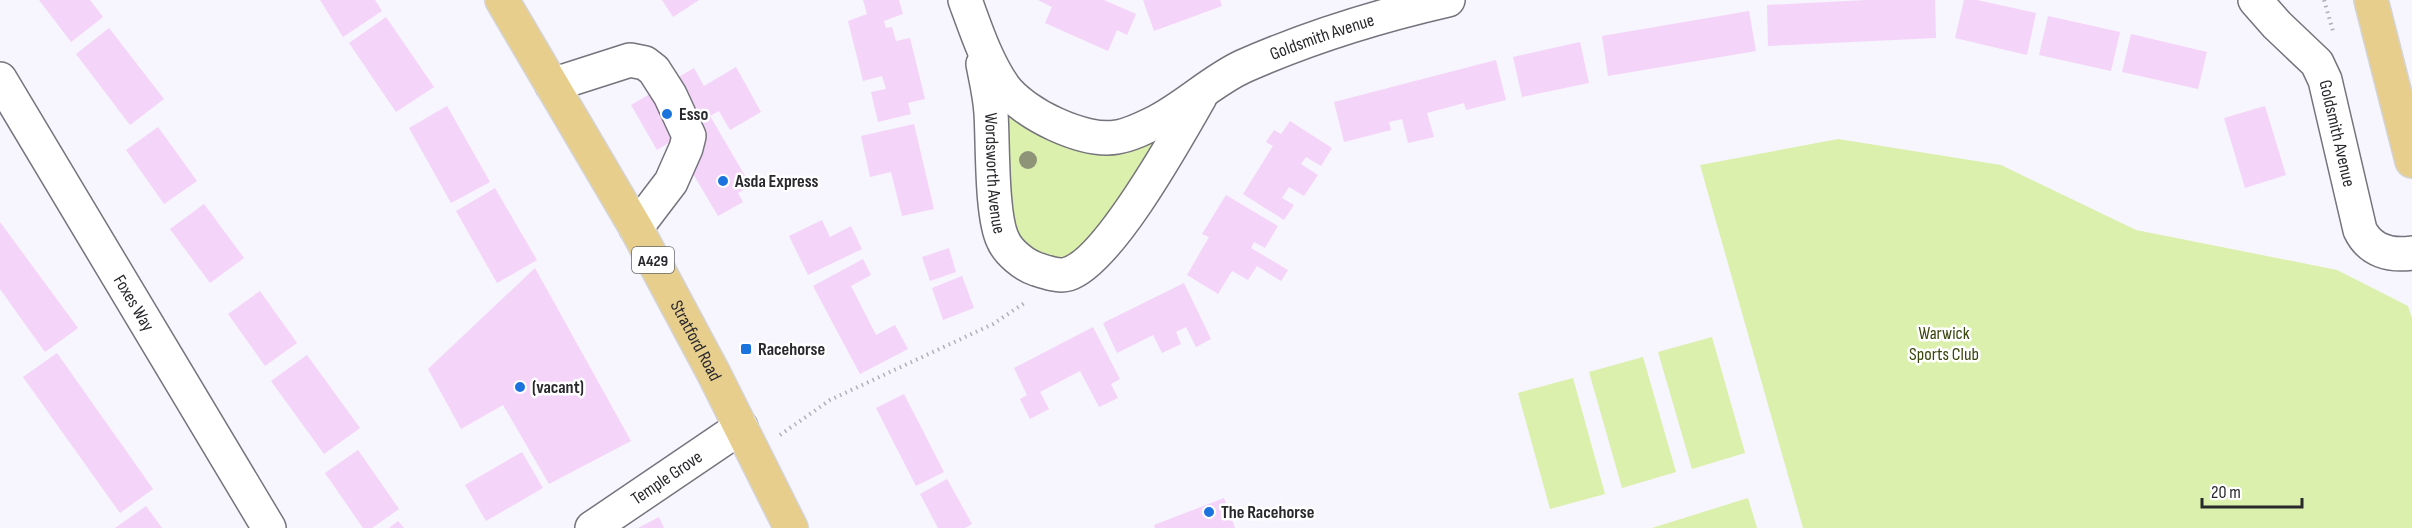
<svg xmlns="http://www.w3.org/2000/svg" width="2412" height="528" font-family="'Sofia Sans Condensed',sans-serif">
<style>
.green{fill:#dbf0ac}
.building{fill:#f5d4fa}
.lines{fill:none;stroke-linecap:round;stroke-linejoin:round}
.minor-casing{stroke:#75737c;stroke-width:36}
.major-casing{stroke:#d4d4d5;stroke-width:36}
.path{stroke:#b2b0b7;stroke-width:4;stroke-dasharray:1.5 4.5;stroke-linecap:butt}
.minor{stroke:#fff;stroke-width:33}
.major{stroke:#e7ce8d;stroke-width:33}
.tree{fill:#8e9478}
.poi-dot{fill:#1b73dd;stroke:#fff;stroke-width:2}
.labels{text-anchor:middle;stroke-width:5;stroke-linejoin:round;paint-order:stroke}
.shield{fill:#fff;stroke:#69686b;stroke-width:1.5}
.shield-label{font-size:16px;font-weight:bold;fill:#29282c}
.street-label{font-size:18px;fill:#29282c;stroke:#fff}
.poi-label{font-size:18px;font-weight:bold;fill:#29282c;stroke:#fff;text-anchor:start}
.park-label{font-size:18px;fill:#38450c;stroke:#fff}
</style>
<rect width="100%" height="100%" fill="#f7f5fd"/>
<g class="green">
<path d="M1009,113L1164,137L1089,245L1056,261L1022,248L1008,226L1002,122Z"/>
<path d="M1838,139L2001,165L2136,230L2337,270L2408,306L2412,318V528H1803L1700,165Z"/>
<path d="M1712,337L1745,453L1692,469L1658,352Z"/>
<path d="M1643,357L1676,472L1622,488L1589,372Z"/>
<path d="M1573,378L1605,494L1550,509L1518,393Z"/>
<path d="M1748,498L1757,528H1652Z"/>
</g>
<g class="building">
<path d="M39,0H90L103,17L71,42Z"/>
<path d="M320,0H375L382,11L343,37Z"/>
<path d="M662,0H699L673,17Z"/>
<path d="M863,0H899L903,14L884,21L886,28L892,27L896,41L910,38L925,99L908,103L911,114L878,122L871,92L886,89L882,76L863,81L848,21L867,14Z"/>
<path d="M1038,0H1104L1136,14L1127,35L1117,30L1108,51L1045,23L1052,7Z"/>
<path d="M1143,0H1220L1222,6L1154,31Z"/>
<path d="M1866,0H1935L1936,38L1768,46L1767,5Z"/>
<path d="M1964,0H1977L2036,13L2027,55L1955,38Z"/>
<path d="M1749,11L1756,51L1608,76L1602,36Z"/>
<path d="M2048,16L2120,32L2111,71L2039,55Z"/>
<path d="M386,17L434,87L396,112L349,43Z"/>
<path d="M109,28L164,99L130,125L76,54Z"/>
<path d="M2131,34L2207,52L2198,89L2122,72Z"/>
<path d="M1580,42L1589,83L1522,97L1513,57Z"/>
<path d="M1496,60L1506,100L1466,110L1464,103L1427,113L1434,137L1408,143L1402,119L1389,122L1391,130L1344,142L1334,102Z"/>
<path d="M736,67L761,112L730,130L719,111L710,116L751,186L738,193L743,202L718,216L673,140L657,150L631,105L694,68L704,86Z"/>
<path d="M447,106L490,182L451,203L409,128Z"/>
<path d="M2265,106L2286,175L2245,188L2224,118Z"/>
<path d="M1290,121L1332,148L1321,166L1306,157L1301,164L1318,175L1304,196L1289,187L1282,198L1294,205L1284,220L1243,194L1273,146L1266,142L1274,130L1281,134Z"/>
<path d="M914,124L934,209L902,216L891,172L870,177L861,136Z"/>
<path d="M158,127L197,181L164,204L126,150Z"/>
<path d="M495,188L537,260L497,283L456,211Z"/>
<path d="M1226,195L1278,226L1265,248L1254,242L1251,248L1288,270L1281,281L1257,266L1248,280L1232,271L1218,294L1187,275L1209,237L1202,234Z"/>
<path d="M204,204L244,258L210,283L170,229Z"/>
<path d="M822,220L830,237L851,226L862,249L808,275L789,236Z"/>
<path d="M0,222L78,328L45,352L0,289Z"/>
<path d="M949,248L956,272L930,281L922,257Z"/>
<path d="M863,259L871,275L851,286L876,335L895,325L908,349L860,374L813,286Z"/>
<path d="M535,268L631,441L549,484L503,405L461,429L428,369Z"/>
<path d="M962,276L974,308L943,320L932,288Z"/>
<path d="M1184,283L1211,339L1196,347L1186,327L1176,332L1181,344L1162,353L1153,335L1117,353L1103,323Z"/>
<path d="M260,291L297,343L265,366L228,314Z"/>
<path d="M1093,327L1120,379L1111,384L1118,398L1099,407L1080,371L1040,392L1049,409L1030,419L1020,399L1027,395L1014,368Z"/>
<path d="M57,353L153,489L120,513L23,377Z"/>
<path d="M307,355L360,428L324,454L271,381Z"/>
<path d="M904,394L944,472L916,486L876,408Z"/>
<path d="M358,450L399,509L372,528H363L325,473Z"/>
<path d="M522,452L543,488L486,521L465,485Z"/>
<path d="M947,479L972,524L965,528H938L920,494Z"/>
<path d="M1224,498L1235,528H1155L1154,525Z"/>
<path d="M146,506L162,528H115Z"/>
<path d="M659,517L664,528H638Z"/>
<path d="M398,521L404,528H389Z"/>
</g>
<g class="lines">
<defs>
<g id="minor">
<path id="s1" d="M965,0C976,30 986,61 1004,87C1024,114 1084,143 1117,137C1130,135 1144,128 1156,122C1187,106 1213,80 1244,66C1310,37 1378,16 1448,0"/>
<path id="s2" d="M2255,0L2277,25L2317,63L2325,80L2360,230C2370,251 2390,256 2412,253"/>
<path id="s3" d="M983,64C986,80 990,96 991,113C993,143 991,216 1003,240C1008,252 1024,265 1036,269C1045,272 1059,277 1068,274C1109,261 1177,137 1200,97"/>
<path id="s4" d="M0,79L269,528"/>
<path d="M552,85L630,60L645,63L654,70L670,95L689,136L686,148L671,182L636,228"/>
<path id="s5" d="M592,528L741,427"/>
</g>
<g id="major">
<path id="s6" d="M502,0L636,228L713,372L791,528"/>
<path d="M2371,0L2412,161"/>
</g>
</defs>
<use href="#minor" class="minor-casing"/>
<use href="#major" class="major-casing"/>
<g class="path">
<path d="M2324,0L2333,31"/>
<path d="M780,435L830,400L993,324L1026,302"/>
</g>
<use href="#minor" class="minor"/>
<use href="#major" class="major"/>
</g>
<circle class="tree" cx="1028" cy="160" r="9"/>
<g class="poi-dot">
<circle cx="667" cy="114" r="6"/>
<circle cx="723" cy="181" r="6"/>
<rect x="740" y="343" width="12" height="12" rx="3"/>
<circle cx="520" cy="387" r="6"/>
<circle cx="1209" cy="512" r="6"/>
</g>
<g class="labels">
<rect class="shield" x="632" y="247" width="42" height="26" rx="4.5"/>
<g class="shield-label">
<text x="653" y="266">A429</text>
</g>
<g class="street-label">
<text dy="6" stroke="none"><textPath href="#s1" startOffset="453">Goldsmith Avenue</textPath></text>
<text dy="6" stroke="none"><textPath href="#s2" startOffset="162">Goldsmith Avenue</textPath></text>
<text dy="6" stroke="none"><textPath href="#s3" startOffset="110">Wordsworth Avenue</textPath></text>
<text dy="6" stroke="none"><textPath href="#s4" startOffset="261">Foxes Way</textPath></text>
<text dy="6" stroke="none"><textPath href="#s6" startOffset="392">Stratford Road</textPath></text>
<text dy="6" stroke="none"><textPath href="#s5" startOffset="90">Temple Grove</textPath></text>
</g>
<g class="poi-label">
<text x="679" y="120">Esso</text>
<text x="735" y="187">Asda Express</text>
<text x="758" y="355">Racehorse</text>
<text x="532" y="393">(vacant)</text>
<text x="1221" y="518">The Racehorse</text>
</g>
<g class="park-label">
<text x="1944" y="339">Warwick<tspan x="1944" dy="21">Sports Club</tspan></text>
</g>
</g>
<path d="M2202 498v9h100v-9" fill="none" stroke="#29282c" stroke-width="3"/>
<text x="2211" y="498" font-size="18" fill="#29282c" stroke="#ffffff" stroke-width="4.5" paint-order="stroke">20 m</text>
</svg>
